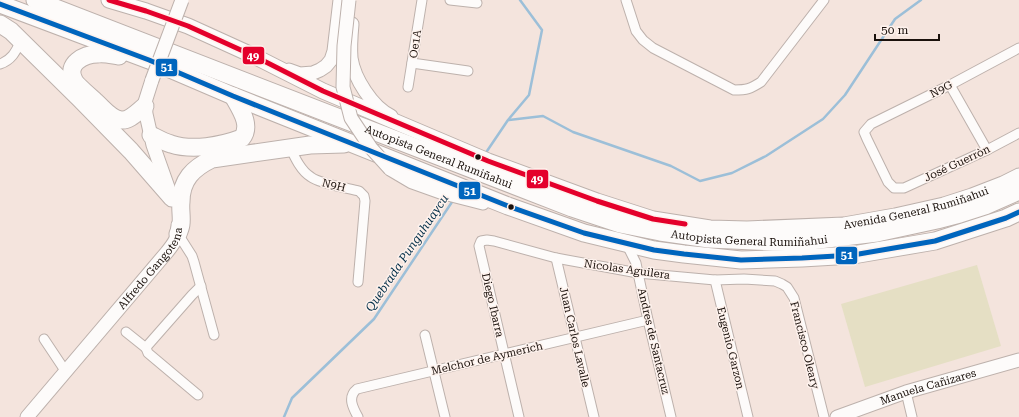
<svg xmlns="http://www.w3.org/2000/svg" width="1019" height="417" font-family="'Roboto Serif',serif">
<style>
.green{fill:#e5dfc4}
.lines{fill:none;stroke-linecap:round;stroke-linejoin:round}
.stream{stroke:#9cbfd8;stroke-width:2.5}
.street-casing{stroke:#bdb1ac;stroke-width:11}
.secondary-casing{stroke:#bdb1ac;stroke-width:15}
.primary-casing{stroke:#bdb1ac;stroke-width:17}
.highway-casing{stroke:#bdb1ac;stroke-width:19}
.street{stroke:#fdfbfa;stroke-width:9}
.secondary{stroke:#fdfbfa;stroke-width:13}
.primary{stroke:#fdfbfa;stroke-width:15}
.highway{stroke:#fdfbfa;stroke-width:17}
.secondary-bridge-casing{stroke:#bdb1ac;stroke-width:15;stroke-linecap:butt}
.secondary-bridge{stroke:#fdfbfa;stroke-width:13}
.bus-1-casing{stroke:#fef2ed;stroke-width:8}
.bus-2-casing{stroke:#fef2ed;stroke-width:8}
.bus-1{stroke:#0065bd;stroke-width:5}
.bus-2{stroke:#e4002b;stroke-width:5}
.bus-dot{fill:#1a110c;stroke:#fef2ed;stroke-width:1.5}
.labels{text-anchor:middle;stroke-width:3;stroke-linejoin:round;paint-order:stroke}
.street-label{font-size:11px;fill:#1a110c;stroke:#fef2ed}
.water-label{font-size:12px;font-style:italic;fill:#002d47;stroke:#fef2ed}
.line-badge{stroke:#fef2ed;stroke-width:1.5}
.badge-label{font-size:11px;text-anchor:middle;font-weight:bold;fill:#fff}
</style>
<rect width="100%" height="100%" fill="#f4e4dd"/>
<path class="green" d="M977,265L1001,346L865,387L841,304Z"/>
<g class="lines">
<g class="stream">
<path d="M509,120L543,116L573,132L671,166L700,181L732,173L766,156L823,119L845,95L895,19L921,0"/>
<path d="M485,154L508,120L529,95L542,30L520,0"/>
<path d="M284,417L292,398L374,319L454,199"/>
</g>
<defs>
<g id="street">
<path d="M450,0L477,3"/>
<path d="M626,0L636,31L643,40L653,48L734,90C747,90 750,89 761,82L824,0"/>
<path d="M1019,48L950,85L871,124L864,132L867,139L888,182L894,188H904L987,150L1019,133"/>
<path d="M412,63L468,71"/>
<path d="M0,64C12,60 16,51 21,41"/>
<path d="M950,85L987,150"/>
<path d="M408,87L422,0"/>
<path d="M290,147C295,158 301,171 311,177C320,184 347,188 359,191L364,196L365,201L358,282"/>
<path d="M178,234L192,256L194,262L214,335"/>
<path d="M626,243L636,263L638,273L648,320L671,417"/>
<path d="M556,258L594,417"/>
<path d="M715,280L748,417"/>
<path d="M126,332L146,348"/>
<path d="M425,335L445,417"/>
<path d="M44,339L66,372"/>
<path d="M906,392L912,417"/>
<path d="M198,395L148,353L146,348L148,345L192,295L201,286"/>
<path d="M358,417C353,408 347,397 357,389L648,320"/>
<path d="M519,417L479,246L481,241L487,240L494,241L556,258L638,273L715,280L744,279L775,281L782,284L787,287L794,298L824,417"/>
</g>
<g id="secondary">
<path d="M352,24C351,35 350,47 351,58C354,78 372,107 391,116"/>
<path d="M289,70L300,74L313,73L320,70L326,66L331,60L334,51L340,0"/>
<path d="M152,80L145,102L146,114L153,145L170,193"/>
<path d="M390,169L412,182L440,192L483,203"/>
<path id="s1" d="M27,417L167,252C175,242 178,238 178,225"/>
<path id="s2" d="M837,417L906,392L1019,360"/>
</g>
<g id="primary">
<path id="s3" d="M109,0L146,11L188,26L254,56L323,91L488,161L597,201L653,219L710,228L747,229L844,225L895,216L944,205L972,196L1003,184L1019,176"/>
</g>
<g id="highway">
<path id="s4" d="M35,0L572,208L620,224L660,232L709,239L773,242H802L877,233L937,220L960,214L985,206L1019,191"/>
<path d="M0,4L149,60L233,96L508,206L584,233L654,250L684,254L741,260L802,258L853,255L935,241L1006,218L1019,212"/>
<path d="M0,24L11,31L80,99L131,151L172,198"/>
<path d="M119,56C112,55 104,53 98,54C84,54 65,64 74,80C76,85 91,97 96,102C103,108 111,119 121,120C130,121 138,111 145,106"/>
<path d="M151,135C157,138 164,142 171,144C192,151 221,146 242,138C252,125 240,109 233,96"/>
<path d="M178,234C179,231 181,227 181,224C182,217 180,209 181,202C181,180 193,168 212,159L310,145L344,144"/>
</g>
</defs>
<use href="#street" class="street-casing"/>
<use href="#secondary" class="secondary-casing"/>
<use href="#primary" class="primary-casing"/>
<use href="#highway" class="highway-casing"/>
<use href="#street" class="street"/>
<use href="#secondary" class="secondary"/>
<use href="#primary" class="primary"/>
<use href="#highway" class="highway"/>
<defs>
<g id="secondary-bridge">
<path d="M349,0L344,46L343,87L351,118L371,148L390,169"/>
<path d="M152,80L182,0"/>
</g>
</defs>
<use href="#secondary-bridge" class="secondary-bridge-casing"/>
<use href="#secondary-bridge" class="secondary-bridge"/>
<defs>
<path id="bus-1" d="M0,4L149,60L233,96L508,206L584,233L654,250L684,254L741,260L802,258L853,255L935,241L1006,218L1019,212"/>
<path id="bus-2" d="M109,0L146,11L188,26L254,56L323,91L488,161L597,201L653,219L685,224"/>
</defs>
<use href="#bus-1" class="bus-1-casing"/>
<use href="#bus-2" class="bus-2-casing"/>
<use href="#bus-1" class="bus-1"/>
<use href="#bus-2" class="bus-2"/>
</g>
<g class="bus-dot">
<circle cx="478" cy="157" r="3.5"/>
<circle cx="511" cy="207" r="3.5"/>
</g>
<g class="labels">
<g class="street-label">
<text transform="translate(415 44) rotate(-81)" y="4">Oe1A</text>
<text transform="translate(941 89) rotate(-27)" y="4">N9G</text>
<text dy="4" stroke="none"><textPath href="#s4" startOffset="433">Autopista General Rumiñahui</textPath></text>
<text transform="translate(957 163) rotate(-25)" y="4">José Guerròn</text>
<text transform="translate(334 185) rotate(14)" y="4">N9H</text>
<text dy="4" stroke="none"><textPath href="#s3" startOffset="853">Avenida General Rumiñahui</textPath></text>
<text dy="4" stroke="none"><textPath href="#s4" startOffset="757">Autopista General Rumiñahui</textPath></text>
<text dy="4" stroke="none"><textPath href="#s1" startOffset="194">Alfredo Gangotena</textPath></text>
<text transform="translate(627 269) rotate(8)" y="4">Nicolas Aguilera</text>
<text transform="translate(493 305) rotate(77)" y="4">Diego Ibarra</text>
<text transform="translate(575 337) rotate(77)" y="4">Juan Carlos Lavalle</text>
<text transform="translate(654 341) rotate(77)" y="4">Andres de Santacruz</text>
<text transform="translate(805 345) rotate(76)" y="4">Francisco Oleary</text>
<text transform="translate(731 348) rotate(76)" y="4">Eugenio Garzon</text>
<text transform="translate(487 358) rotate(-13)" y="4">Melchor de Aymerich</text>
<text dy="4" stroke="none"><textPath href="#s2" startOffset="96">Manuela Cañizares</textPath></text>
</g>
<g class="water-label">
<text transform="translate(407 253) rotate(-56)" y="4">Quebrada Punguhuaycu</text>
</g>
</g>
<g class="line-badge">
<rect x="242" y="46" width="23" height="19" rx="4" fill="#e4002b"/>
<rect x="155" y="58" width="23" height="19" rx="4" fill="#0065bd"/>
<rect x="526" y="169" width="23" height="20" rx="4" fill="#e4002b"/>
<rect x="458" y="181" width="23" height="19" rx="4" fill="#0065bd"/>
<rect x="835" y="246" width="23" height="19" rx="4" fill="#0065bd"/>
</g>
<g class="badge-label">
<text x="253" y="60">49</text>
<text x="167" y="71">51</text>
<text x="537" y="183">49</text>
<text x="470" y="195">51</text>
<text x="847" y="259">51</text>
</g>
<path d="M875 34v6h64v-6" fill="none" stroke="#1a110c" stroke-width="2"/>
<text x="881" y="34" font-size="12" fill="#1a110c" stroke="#fef2ed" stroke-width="3" paint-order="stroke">50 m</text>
</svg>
